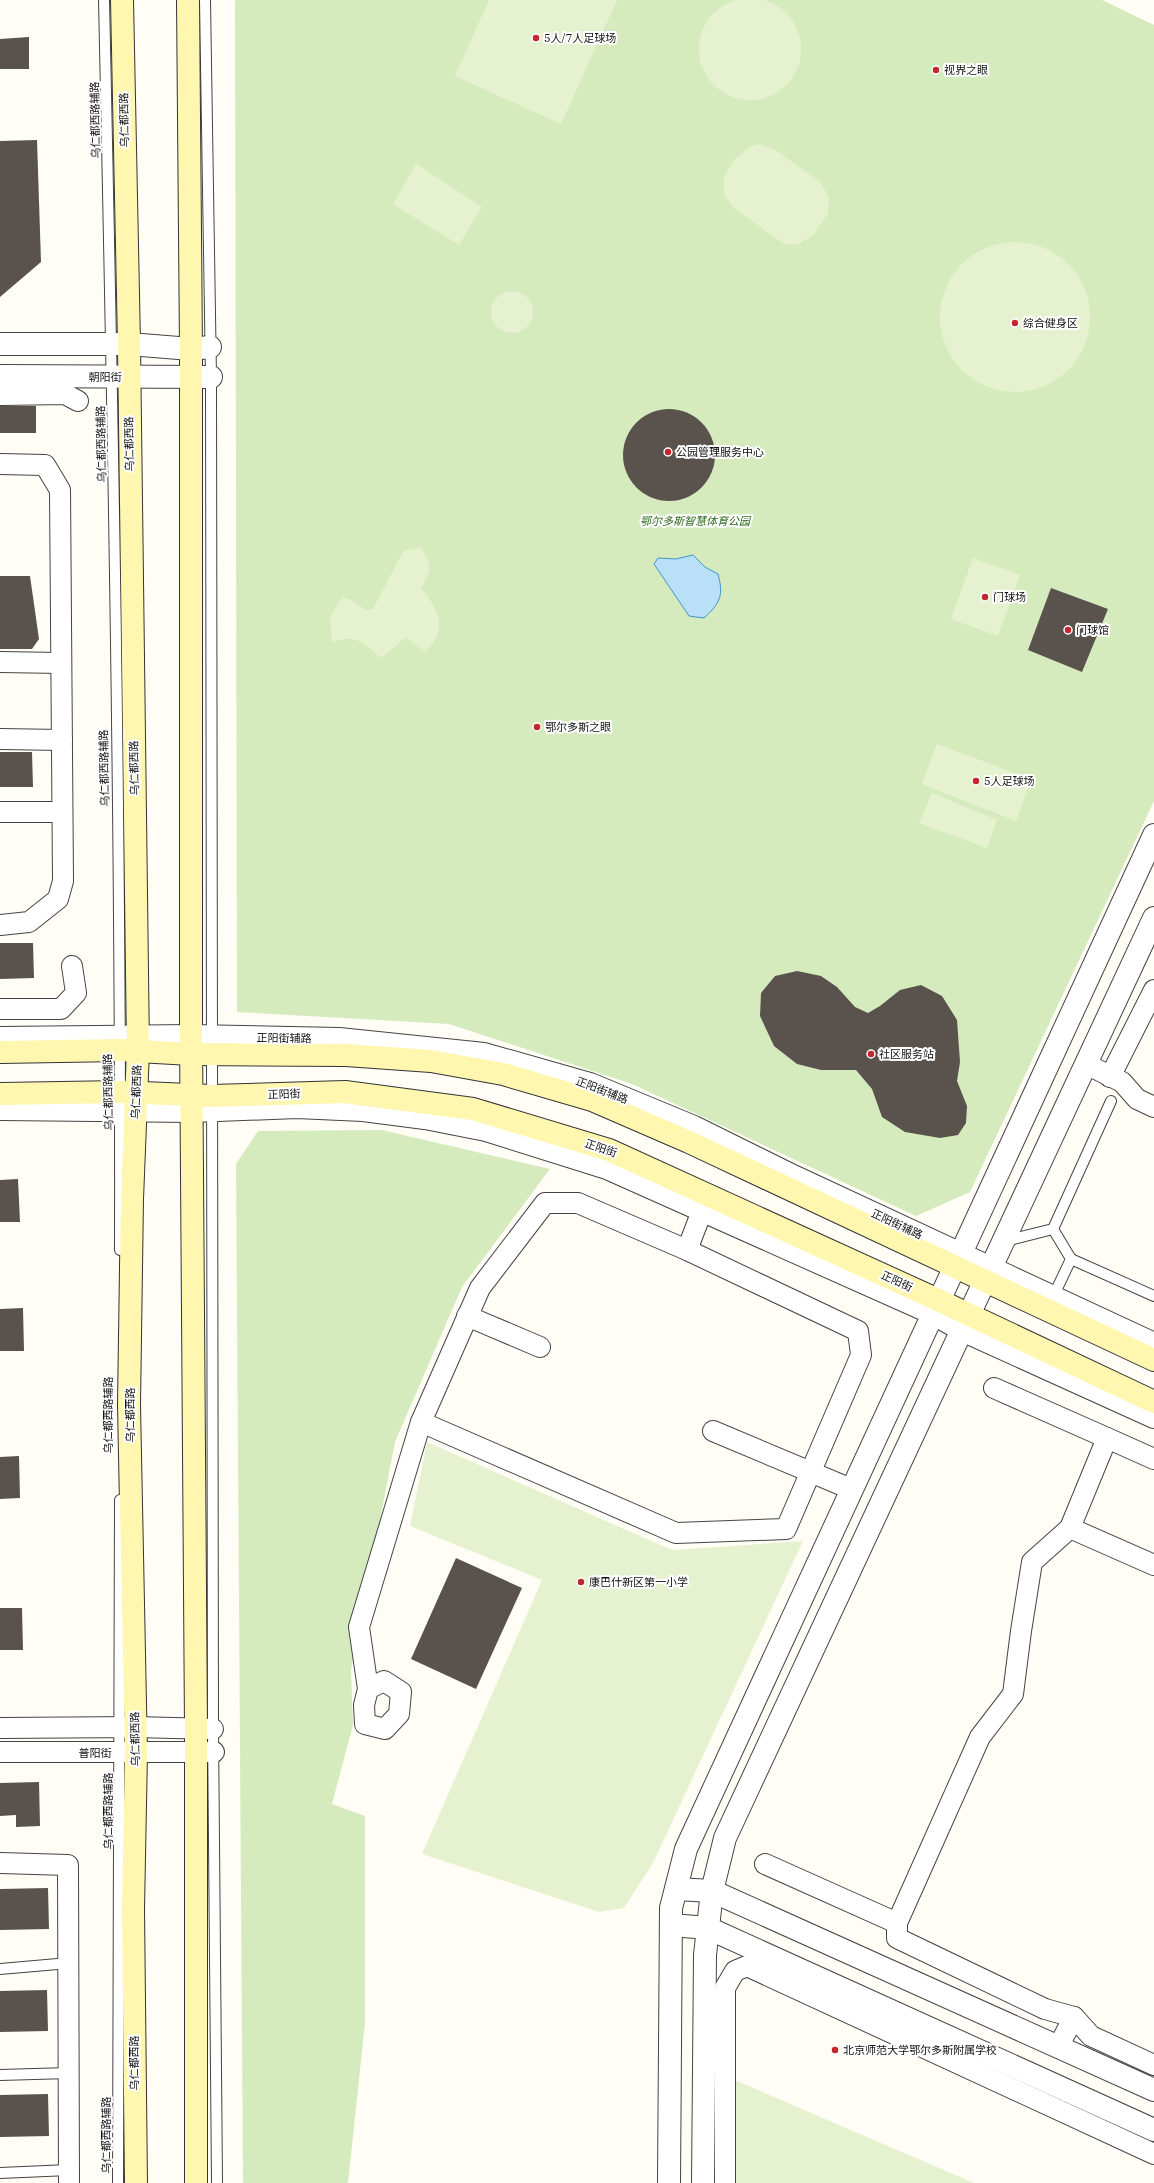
<svg xmlns="http://www.w3.org/2000/svg" width="1154" height="2183" font-family="'IBM Plex Serif','Noto Sans SC',serif">
<style>
.green{fill:#d5ebbd}
.pitch{fill:#e6f2cf}
.water{fill:#b9e0f7;stroke:#3f96cf}
.building{fill:#5a524d}
.lines{fill:none;stroke-linecap:round;stroke-linejoin:round}
.service-casing{stroke:#444;stroke-width:12}
.minor-casing{stroke:#444;stroke-width:22}
.tertiary-casing{stroke:#444;stroke-width:24}
.secondary-casing{stroke:#333;stroke-width:24}
.service{stroke:#fff;stroke-width:10}
.minor{stroke:#fff;stroke-width:20}
.tertiary{stroke:#fff;stroke-width:22}
.secondary{stroke:#fff6b0;stroke-width:22}
.poi-dot{fill:#c4262e;stroke:#fff;stroke-width:1.5}
.labels{text-anchor:middle;stroke-width:4;stroke-linejoin:round;paint-order:stroke}
.poi-label{font-size:11px;fill:#111;stroke:#fff;text-anchor:start}
.street-label{font-size:11px;fill:#111;stroke:#fff}
.park-label{font-size:11px;font-style:italic;fill:#2f6b1f;stroke:#fff}
</style>
<rect width="100%" height="100%" fill="#fffdf5"/>
<g class="green">
<path d="M235,0H1102L1154,25V801L970,1192L916,1216L632,1084L449,1024L237,1012Z"/>
<path d="M382,1130L550,1169L462,1287L395,1442L351,1670L353,1725L332,1804L365,1816V2023L348,2183H243L236,1164L258,1131Z"/>
</g>
<g class="pitch">
<circle cx="750" cy="49" r="51"/>
<path d="M489,0H617L561,124L455,76Z"/>
<path d="M759,144L777,151L820,182L829,197L828,213L813,236L796,245L784,244L734,208L724,195V177L736,158L751,146Z"/>
<path d="M416,164L482,207L459,245L393,204Z"/>
<circle cx="1015" cy="317" r="75"/>
<circle cx="512" cy="312" r="21"/>
<path d="M421,548C434,566 431,571 421,588C439,610 449,631 425,652L406,637L381,658C362,642 357,634 332,642L330,617L342,597L351,600L366,610L373,609L404,550Z"/>
<path d="M973,558L1020,575L998,636L951,619Z"/>
<path d="M937,744L1031,779L1016,821L922,784Z"/>
<path d="M932,793L997,820L987,848L919,823Z"/>
<path d="M427,1442L672,1550L803,1541L653,1863L624,1908L599,1912L422,1854L542,1580L410,1526Z"/>
<path d="M735,2080L974,2183H735Z"/>
</g>
<path class="water" d="M693,555L705,567L718,574C724,596 720,603 704,618L689,616L654,564L658,558L676,559Z"/>
<g class="building">
<path d="M29,37V69H0V39Z"/>
<path d="M37,140L41,262L0,297V141Z"/>
<rect x="0" y="406" width="36" height="27"/>
<circle cx="669" cy="455" r="46"/>
<path d="M0,576H30L39,639L32,649H0Z"/>
<path d="M1051,588L1108,609L1082,672L1028,650Z"/>
<path d="M0,752H32L33,787H0Z"/>
<path d="M0,943H33L34,978L0,979Z"/>
<path d="M797,971L821,976L837,987L855,1007L868,1013L880,1006L900,990L921,985L942,996L957,1020L960,1062L957,1081L967,1106L966,1123L958,1135L940,1138L905,1132L882,1117L872,1089L856,1070H821L797,1064L774,1046L760,1016L761,993L775,976Z"/>
<path d="M18,1179L20,1222H0V1180Z"/>
<path d="M23,1308L24,1351H0V1309Z"/>
<path d="M19,1456L20,1498L0,1499V1457Z"/>
<path d="M456,1558L522,1588L476,1689L411,1659Z"/>
<path d="M0,1608H22L23,1650H0Z"/>
<path d="M39,1782L40,1826L16,1827V1815L0,1816V1783Z"/>
<path d="M48,1888L49,1929L0,1930V1889Z"/>
<path d="M47,1990L48,2031L0,2032V1991Z"/>
<path d="M48,2094L49,2136L0,2137V2095Z"/>
</g>
<g class="lines">
<defs>
<g id="service">
<path d="M104,0C113,416 121,833 120,1250"/>
<path d="M205,0L211,377L213,1729L217,2183"/>
<path d="M1005,1241L1053,1229"/>
<path d="M1071,1259L1154,1296"/>
<path d="M1053,1297L1071,1259L1053,1229L1111,1101"/>
<path d="M0,1969L69,1963"/>
<path d="M0,2075L69,2073"/>
<path d="M0,2173L69,2170"/>
<path d="M118,2183L120,1500"/>
</g>
<g id="minor">
<path d="M0,395L65,394L78,401"/>
<path d="M0,464L45,465L60,490L63,881L58,899L29,922L0,925"/>
<path d="M0,662L61,663"/>
<path d="M0,739L62,740"/>
<path d="M0,812H62"/>
<path d="M0,1009H61L76,993L72,966"/>
<path d="M1086,1064L1122,1082L1137,1099L1154,1107"/>
<path d="M1110,1077L1154,990"/>
<path d="M467,1316L540,1347"/>
<path d="M994,1388L1107,1438L1070,1528"/>
<path d="M421,1422L676,1533L786,1529L861,1355L858,1331L687,1250"/>
<path d="M713,1431L851,1489"/>
<path d="M1107,1438L1154,1459"/>
<path d="M1154,1565L1070,1528L1032,1562L1021,1631L1013,1694L980,1737L897,1923V1938L1045,2009L1074,2017L1091,2036L1154,2065"/>
<path d="M368,1689L384,1681L401,1692L399,1714L385,1729L365,1724L364,1705L368,1689L359,1627L421,1422L480,1288L545,1203H578L687,1250L702,1211"/>
<path d="M0,1728L135,1727L213,1729"/>
<path d="M0,1752H214"/>
<path d="M0,1863L68,1865L69,2183"/>
<path d="M765,1864L897,1923"/>
<path d="M1058,2047L1074,2017"/>
<path d="M725,2183V1988L735,1971L747,1966L1154,2154"/>
</g>
<g id="tertiary">
<path d="M0,344H129L191,349L210,347"/>
<path d="M0,376L211,377"/>
<path d="M0,1038L191,1036L339,1039L484,1054L590,1084L694,1127L795,1177L1154,1344"/>
<path d="M0,1109L192,1111L297,1107L363,1110L425,1118L486,1130L607,1168L932,1313L962,1330L1154,1417"/>
<path d="M676,1889L712,1891L1154,2090"/>
<path d="M671,1925L708,1928L1154,2130"/>
<path d="M669,2183L671,1908L686,1849L1154,835"/>
<path d="M703,2183L705,1955L712,1891L725,1838L1154,918"/>
</g>
<g id="secondary">
<path d="M122,0L129,344L138,1050L132,1199L129,1405L136,1753L133,1909L136,2183"/>
<path d="M188,0L191,349V1036L196,1728V2183"/>
<path d="M0,1052L120,1050L191,1054L346,1055L431,1061L503,1074L592,1100L689,1142L1154,1360"/>
<path d="M0,1094L121,1092L211,1096L345,1092L473,1109L609,1150L938,1300L1154,1402"/>
</g>
</defs>
<use href="#service" class="service-casing"/>
<use href="#minor" class="minor-casing"/>
<use href="#tertiary" class="tertiary-casing"/>
<use href="#secondary" class="secondary-casing"/>
<use href="#service" class="service"/>
<use href="#minor" class="minor"/>
<use href="#tertiary" class="tertiary"/>
<use href="#secondary" class="secondary"/>
</g>
<g class="poi-dot">
<circle cx="536" cy="38" r="4"/>
<circle cx="936" cy="70" r="4"/>
<circle cx="1015" cy="323" r="4"/>
<circle cx="668" cy="452" r="4"/>
<circle cx="985" cy="597" r="4"/>
<circle cx="1068" cy="630" r="4"/>
<circle cx="537" cy="727" r="4"/>
<circle cx="976" cy="781" r="4"/>
<circle cx="871" cy="1054" r="4"/>
<circle cx="581" cy="1582" r="4"/>
<circle cx="835" cy="2050" r="4"/>
</g>
<g class="labels">
<g class="poi-label">
<text x="544" y="42">5人/7人足球场</text>
<text x="944" y="74">视界之眼</text>
<text x="1023" y="327">综合健身区</text>
<text x="676" y="456">公园管理服务中心</text>
<text x="993" y="601">门球场</text>
<text x="1076" y="634">门球馆</text>
<text x="545" y="731">鄂尔多斯之眼</text>
<text x="984" y="785">5人足球场</text>
<text x="879" y="1058">社区服务站</text>
<text x="589" y="1586">康巴什新区第一小学</text>
<text x="843" y="2054">北京师范大学鄂尔多斯附属学校</text>
</g>
<g class="street-label">
<text transform="translate(95 120) rotate(-91)" y="4">乌仁都西路辅路</text>
<text transform="translate(124 120) rotate(-91)" y="4">乌仁都西路</text>
<text x="105" y="381">朝阳街</text>
<text transform="translate(101 444) rotate(-91)" y="4">乌仁都西路辅路</text>
<text transform="translate(129 444) rotate(-91)" y="4">乌仁都西路</text>
<text transform="translate(104 768) rotate(-91)" y="4">乌仁都西路辅路</text>
<text transform="translate(134 768) rotate(-91)" y="4">乌仁都西路</text>
<text transform="translate(284 1038) rotate(1)" y="4">正阳街辅路</text>
<text transform="translate(602 1090) rotate(21)" y="4">正阳街辅路</text>
<text transform="translate(108 1092) rotate(-91)" y="4">乌仁都西路辅路</text>
<text transform="translate(136 1092) rotate(-88)" y="4">乌仁都西路</text>
<text transform="translate(284 1094) rotate(-2)" y="4">正阳街</text>
<text transform="translate(601 1148) rotate(19)" y="4">正阳街</text>
<text transform="translate(897 1224) rotate(25)" y="4">正阳街辅路</text>
<text transform="translate(897 1281) rotate(25)" y="4">正阳街</text>
<text transform="translate(108 1415) rotate(-90)" y="4">乌仁都西路辅路</text>
<text transform="translate(130 1415) rotate(-90)" y="4">乌仁都西路</text>
<text transform="translate(135 1739) rotate(-91)" y="4">乌仁都西路</text>
<text x="95" y="1757">普阳街</text>
<text transform="translate(108 1811) rotate(-90)" y="4">乌仁都西路辅路</text>
<text transform="translate(134 2063) rotate(-90)" y="4">乌仁都西路</text>
<text transform="translate(106 2135) rotate(-90)" y="4">乌仁都西路辅路</text>
</g>
<g class="park-label">
<text x="695" y="525">鄂尔多斯智慧体育公园</text>
</g>
</g>
</svg>
